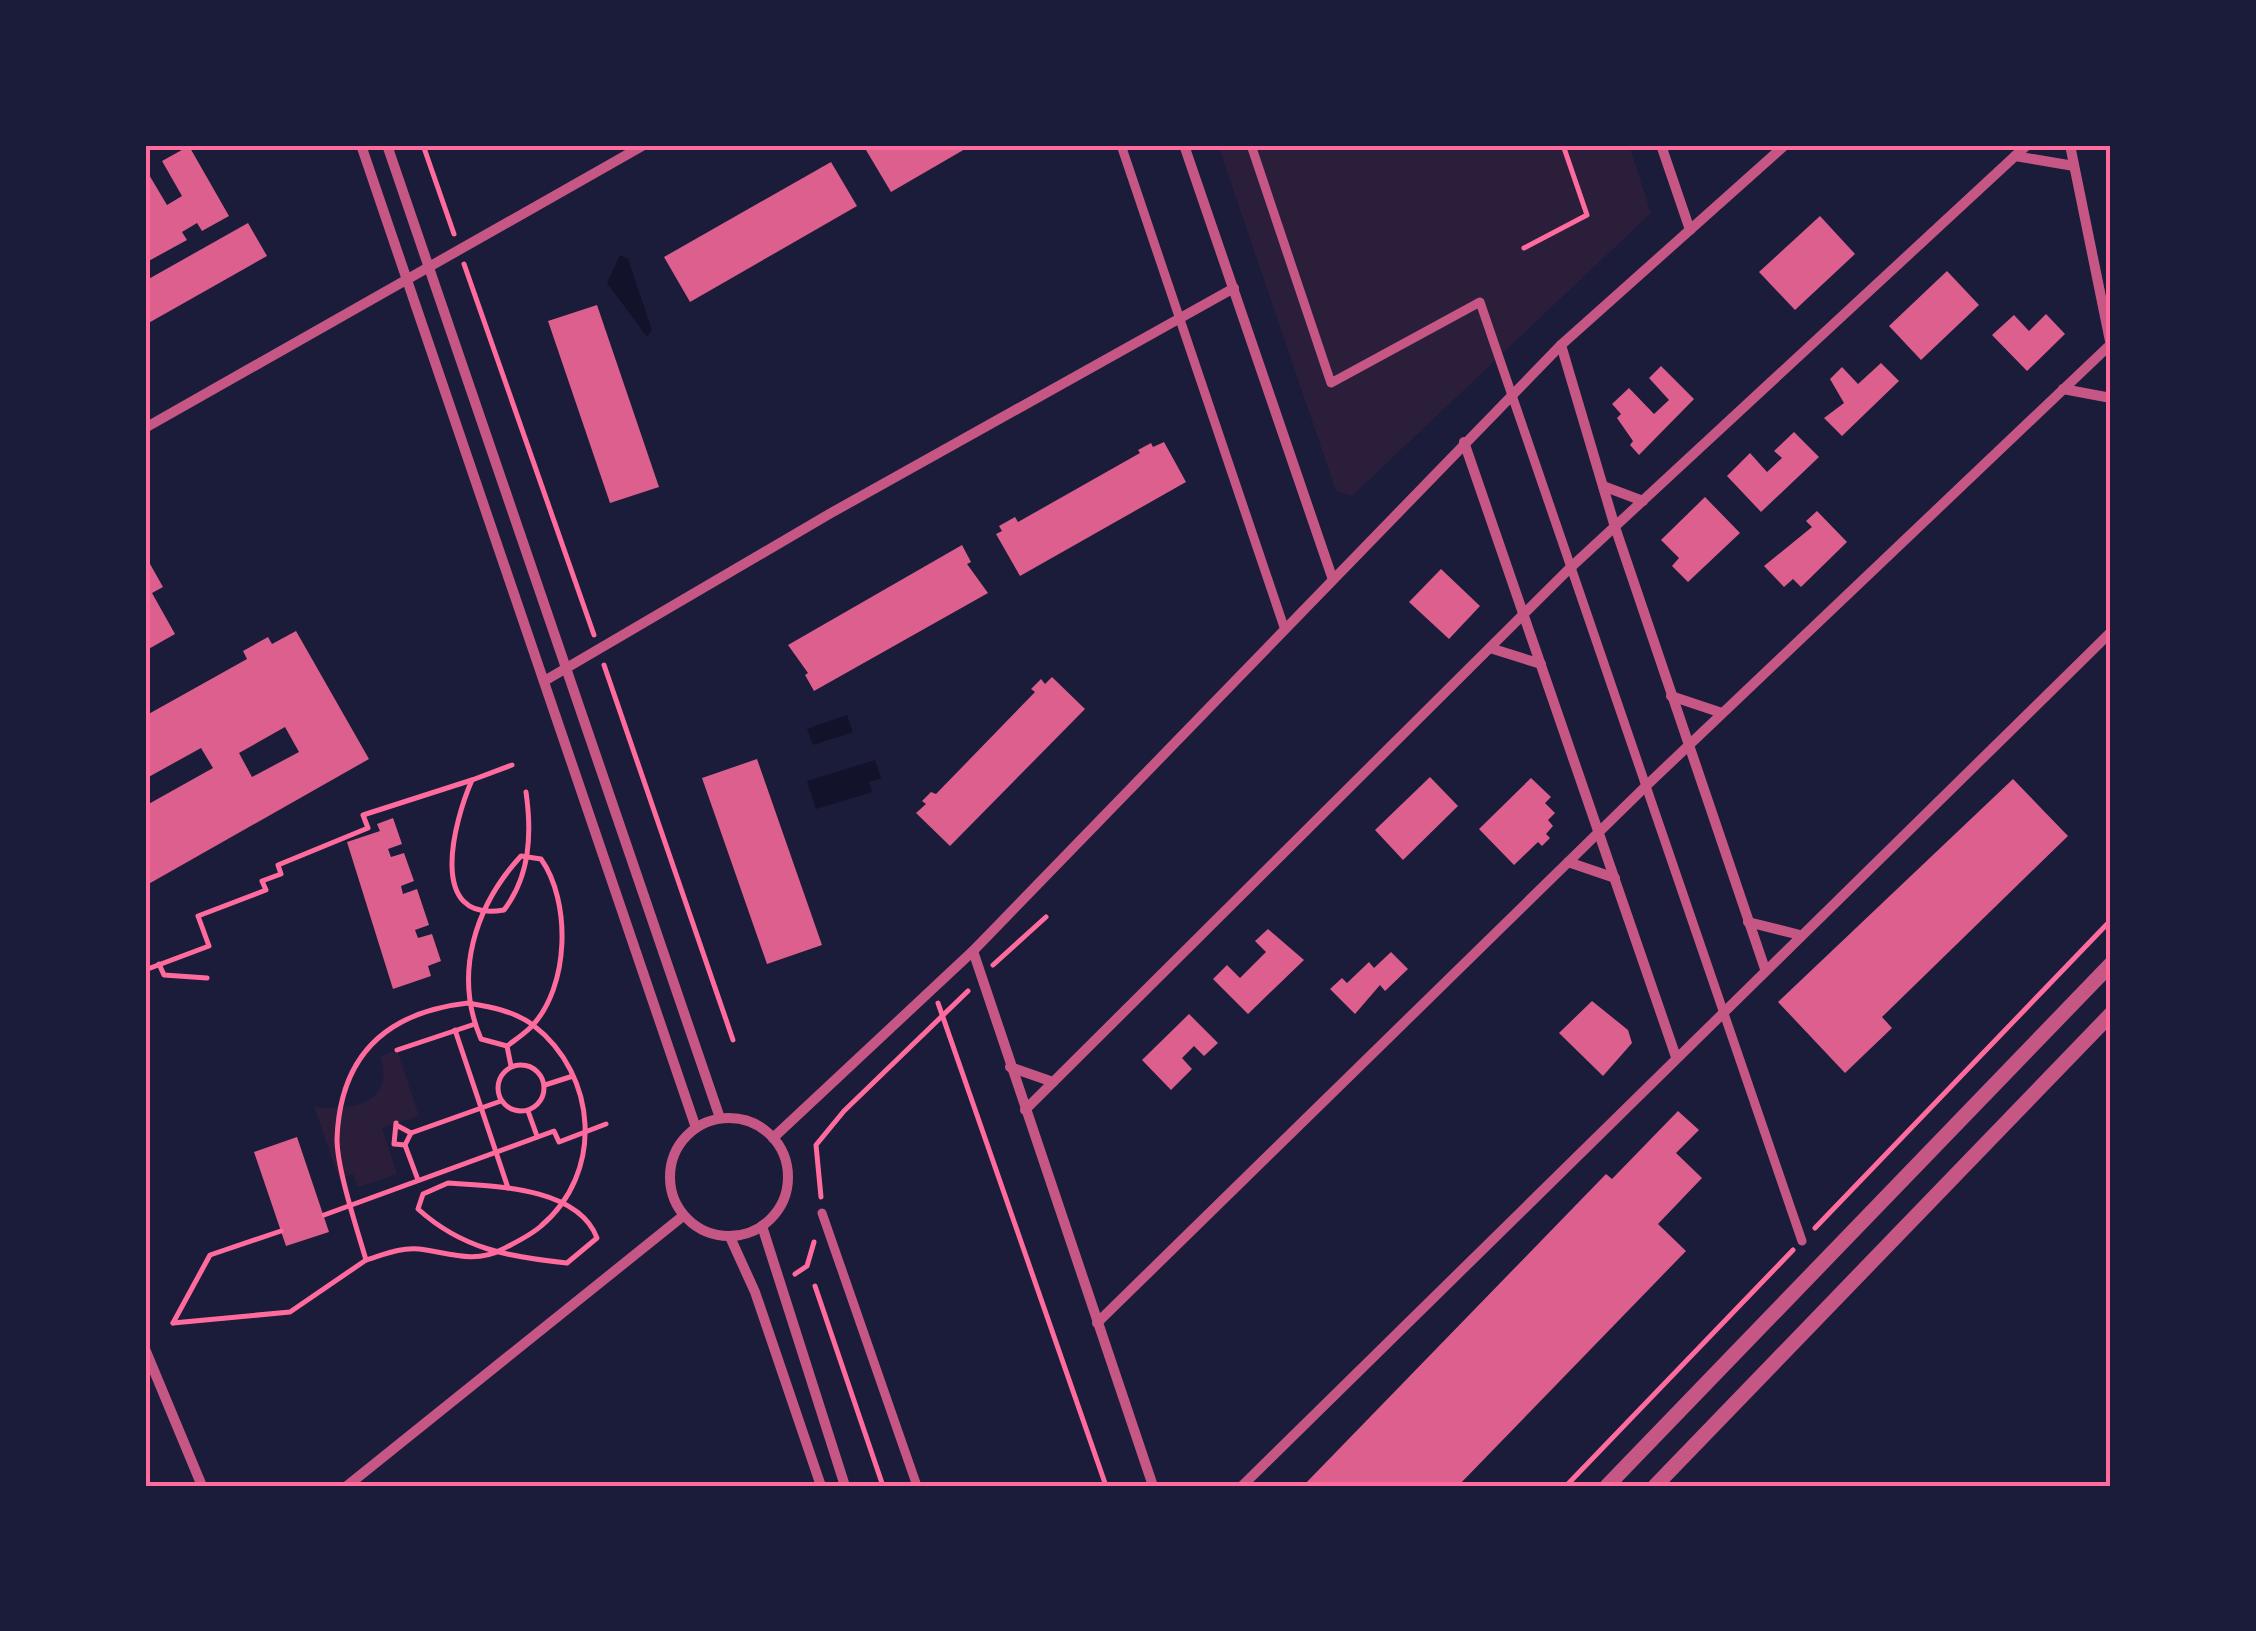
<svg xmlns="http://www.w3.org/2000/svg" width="2256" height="1631" font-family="'Open Sans',sans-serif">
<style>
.green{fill:#2a1e3b}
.water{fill:#12122b}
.building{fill:#dd5f8e;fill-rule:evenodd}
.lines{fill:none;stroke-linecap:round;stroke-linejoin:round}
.path{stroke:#ff6b9d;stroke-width:5}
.pedestrian{stroke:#c65784;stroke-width:9}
.minor{stroke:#c65784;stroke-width:10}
.tertiary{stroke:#c65784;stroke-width:15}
.neatline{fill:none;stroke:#ff6b9d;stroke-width:4}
</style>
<rect width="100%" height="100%" fill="#1b1b3a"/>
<g class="green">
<path d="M1218,145H1629L1651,213L1352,496L1336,491Z"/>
<path d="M397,1050L419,1116L382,1128L397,1174L358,1187L353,1174L339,1179L314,1106C349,1113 397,1103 380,1056Z"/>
</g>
<g class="water">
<path d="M620,255L628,259L652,330L647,337L607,283Z"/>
<path d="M847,715L853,732L813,745L807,729Z"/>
<path d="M875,760L881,778L869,782L872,792L816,809L807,781Z"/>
</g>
<g class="building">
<path d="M863,145H972L891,192Z"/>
<path d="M189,146L229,216L202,231L197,223L182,232L187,240L145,263V168L167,205L182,196L162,161Z"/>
<path d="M831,162L857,206L690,302L664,257Z"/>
<path d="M1820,216L1855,254L1795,310L1759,272Z"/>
<path d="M248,223L267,256L145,325V281Z"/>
<path d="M1947,271L1979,305L1921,360L1889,326Z"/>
<path d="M597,305L659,487L610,503L548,321Z"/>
<path d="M2046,314L2065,334L2027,371L1992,335L2014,315L2029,331Z"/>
<path d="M1881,363L1899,381L1842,436L1824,418L1844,403L1830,379L1842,367L1858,384Z"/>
<path d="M1661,366L1694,399L1639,455L1630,445L1633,441L1617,418L1621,414L1612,404L1629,388L1654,414L1669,400L1649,378Z"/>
<path d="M1794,432L1819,457L1761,512L1727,476L1750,453L1767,472L1782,458L1774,451Z"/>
<path d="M1164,442L1186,482L1020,576L996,534L1002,531L999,526L1015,517L1018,522L1140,453L1138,450L1151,443L1153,447Z"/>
<path d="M1705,497L1740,533L1688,582L1672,566L1679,558L1661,540Z"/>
<path d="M1817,511L1847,542L1801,587L1793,579L1784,587L1764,566L1812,527L1806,521Z"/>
<path d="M962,545L971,562L967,564L988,593L814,691L805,675L808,673L788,645Z"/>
<path d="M145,555L163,587L152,593L175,634L145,651Z"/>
<path d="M1441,569L1480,606L1449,639L1409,602Z"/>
<path d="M296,631L369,759L145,886V806L213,768L201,748L145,779V716L247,659L243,651L268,637L272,644ZM285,727L299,752L252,777L239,753Z"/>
<path d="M1052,677L1085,709L950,846L916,813L926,804L922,801L931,792L936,794L1035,692L1031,689L1041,679L1045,684Z"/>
<path d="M757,759L822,945L767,964L702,778Z"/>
<path d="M1430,777L1458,806L1403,860L1375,830Z"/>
<path d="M1531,778L1551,797L1545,803L1555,813L1548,820L1553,826L1546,834L1550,838L1542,846L1538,842L1514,865L1479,829Z"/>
<path d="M2013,779L2068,836L1882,1017L1892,1028L1845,1073L1778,1002Z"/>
<path d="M393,818L402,844L388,849L391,857L404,853L414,881L401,886L403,894L417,889L429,925L415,930L418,938L432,934L441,961L428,966L431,976L393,989L347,842L380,831L377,824Z"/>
<path d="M1268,929L1304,960L1248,1014L1213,979L1227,965L1240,978L1266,952L1255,941Z"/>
<path d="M1391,952L1408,969L1385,991L1380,985L1355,1014L1330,989L1342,978L1347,983L1369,962L1374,968Z"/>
<path d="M1592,1001L1628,1030L1632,1043L1603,1076L1559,1033Z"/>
<path d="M1189,1014L1218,1043L1204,1056L1194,1046L1182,1058L1192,1069L1171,1090L1142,1060Z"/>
<path d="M1678,1111L1699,1130L1676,1153L1702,1178L1658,1224L1686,1251L1458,1486H1303L1606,1174L1612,1179Z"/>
<path d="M297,1137L329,1232L286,1246L254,1152Z"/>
</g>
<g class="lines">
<g class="path">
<path d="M423,145L454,234"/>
<path d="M1524,248L1587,215L1563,145"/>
<path d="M464,264L594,635"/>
<path d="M604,665L733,1040"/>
<path d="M512,765L472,780C454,821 426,924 504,910C530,876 532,834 526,792"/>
<path d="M521,856L541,859C571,901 570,987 531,1027C524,1034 515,1040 507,1046L481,1039C453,974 475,906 521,856Z"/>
<path d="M159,964L164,975L207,978"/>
<path d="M993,965L1046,917"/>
<path d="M145,970L209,946L198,916L266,890L262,881L281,874L278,865L368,828L363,815L472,780"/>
<path d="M468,1003C491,1007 514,1011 533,1025C598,1075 604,1173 541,1226C530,1236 514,1243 501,1250C474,1264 446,1252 419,1249C400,1247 383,1255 366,1260C357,1229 337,1169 337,1139C340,1054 388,1012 468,1003Z"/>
<path d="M938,1003L1106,1486"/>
<path d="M455,1030L508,1188"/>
<path d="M507,1046L511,1066"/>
<path d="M397,1050L475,1024"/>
<circle cx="521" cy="1088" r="23"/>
<path d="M545,1085L573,1076"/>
<path d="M528,1111L537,1136"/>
<path d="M396,1123L394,1144L405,1145L411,1133L398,1126"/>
<path d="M411,1133L501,1101"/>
<path d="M405,1145L418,1180"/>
<path d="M448,1183C494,1186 578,1187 597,1238L567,1263C509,1257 462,1249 418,1209L423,1194Z"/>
<path d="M821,1197L816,1145L844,1111L968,991"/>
<path d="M324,1215L554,1131L559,1142L606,1124"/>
<path d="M1815,1228L2111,920"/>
<path d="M795,1274L807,1266L814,1242"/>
<path d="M815,1286L883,1486"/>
<path d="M173,1323L290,1312L366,1260"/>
<path d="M173,1323L210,1255L281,1231"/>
<path d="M1566,1486L1793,1250"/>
</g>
<g class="pedestrian">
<path d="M1121,145L1284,627"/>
<path d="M1251,145L1331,383L1480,302L1802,1241"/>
<path d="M822,1213L917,1486"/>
</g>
<g class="minor">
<path d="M361,145L696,1128"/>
<path d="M387,145L720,1118"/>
<path d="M1184,145L1332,577"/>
<path d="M1661,145L1690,230"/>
<path d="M2070,145L2111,346"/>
<path d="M2015,156L2074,166"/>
<path d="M1561,345L1615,527L1765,969"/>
<path d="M2063,389L2111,398"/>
<path d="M145,428L644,145"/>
<path d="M1464,442L1676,1057"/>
<path d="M1603,486L1643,501"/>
<path d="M1490,648L1541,664"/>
<path d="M546,680L831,513L1234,288"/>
<path d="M1671,696L1722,713"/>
<path d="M1568,862L1615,878"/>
<path d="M1748,922L1800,935"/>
<path d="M973,951L1153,1486"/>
<path d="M1010,1067L1053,1082"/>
<path d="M1025,1110L1569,569L2027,145"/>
<circle cx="729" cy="1177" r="59"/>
<path d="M773,1138L973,951L1561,345L1785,145"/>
<path d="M762,1226L845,1486"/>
<path d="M730,1237L755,1292L821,1486"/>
<path d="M1097,1323L1646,786L2111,344"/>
<path d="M145,1349L202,1486"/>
<path d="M347,1486L683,1216"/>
<path d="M1242,1486L2111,632"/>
</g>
<g class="tertiary">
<path d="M1607,1486L2111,964"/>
<path d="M1655,1486L2111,1014"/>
</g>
</g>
<rect width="2256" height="1631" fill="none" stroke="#1b1b3a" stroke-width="295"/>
<rect x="148" y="148" width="1960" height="1336" class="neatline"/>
</svg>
